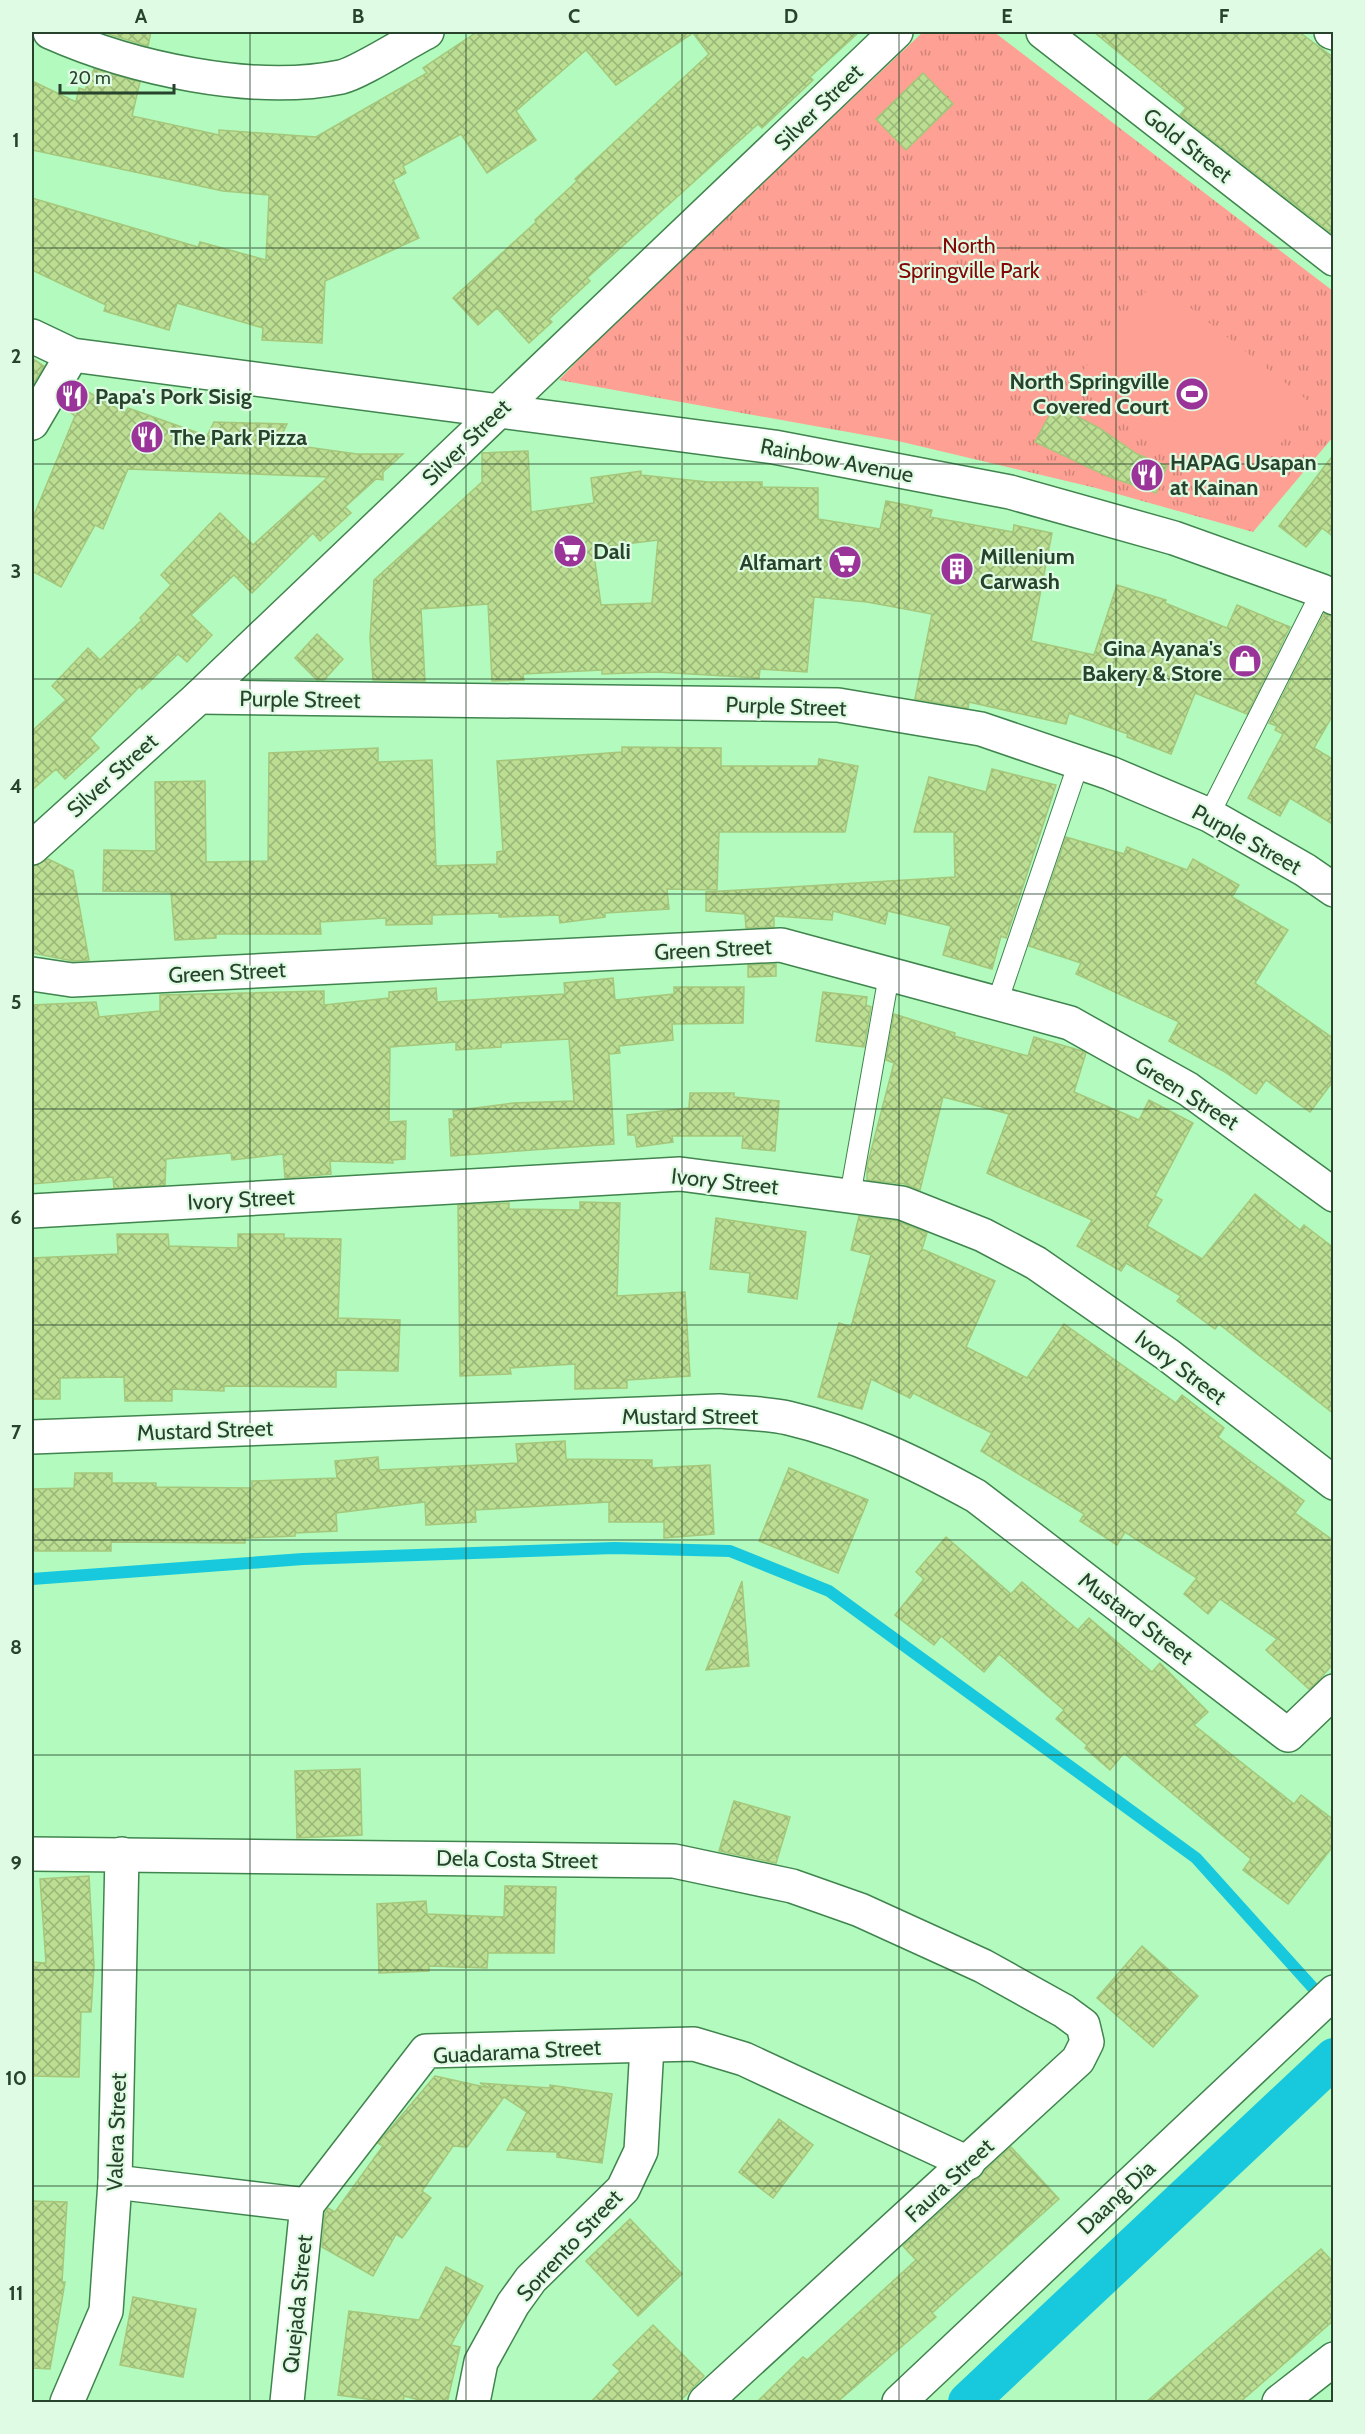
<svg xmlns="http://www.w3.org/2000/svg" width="1365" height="2434" font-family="Cabin,sans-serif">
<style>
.park{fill:url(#park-tufts)}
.pitch{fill:#fea093}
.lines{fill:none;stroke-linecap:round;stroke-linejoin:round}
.stream{stroke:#18c9de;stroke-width:12}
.canal{stroke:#18c9de;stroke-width:40}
.building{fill:url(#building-cross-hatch);stroke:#a5c77b;stroke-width:1.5;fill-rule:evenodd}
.lane-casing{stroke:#40844e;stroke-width:22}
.street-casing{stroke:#40844e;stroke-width:36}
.secondary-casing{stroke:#40844e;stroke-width:36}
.lane{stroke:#fff;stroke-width:20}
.street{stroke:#fff;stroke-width:33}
.secondary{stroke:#fff;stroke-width:33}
.grid{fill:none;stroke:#27432c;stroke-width:1.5;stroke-opacity:0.55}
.labels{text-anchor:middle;stroke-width:4.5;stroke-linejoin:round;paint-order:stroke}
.street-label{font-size:22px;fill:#27432c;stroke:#e0fbe3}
.park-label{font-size:22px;fill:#820706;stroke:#e0fbe3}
.poi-label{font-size:22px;font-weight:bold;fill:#27432c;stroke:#e0fbe3;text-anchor:start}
.neatline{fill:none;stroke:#27432c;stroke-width:2}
.grid-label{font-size:20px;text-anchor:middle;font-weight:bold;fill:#27432c}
</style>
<defs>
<pattern id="park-tufts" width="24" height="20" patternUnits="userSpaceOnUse" patternTransform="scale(1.5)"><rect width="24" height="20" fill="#fea093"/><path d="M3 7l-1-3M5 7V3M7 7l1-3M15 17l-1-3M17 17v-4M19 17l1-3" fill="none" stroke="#ce8478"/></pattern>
<pattern id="building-cross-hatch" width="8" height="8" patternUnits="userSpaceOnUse" patternTransform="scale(1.5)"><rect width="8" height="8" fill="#bbde92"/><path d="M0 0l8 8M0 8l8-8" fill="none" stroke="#98b677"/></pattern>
</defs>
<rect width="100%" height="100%" fill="#b3fabe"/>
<path class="park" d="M923,32H994L1333,291V437L1253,532L1096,488L898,441L559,380L613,324Z"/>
<path class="pitch" d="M1155,280L1312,404L1230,507L1073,383Z"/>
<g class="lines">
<path class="stream" d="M32,1579L303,1559L614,1548L730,1551L829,1591L1196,1858L1323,1999"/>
<path class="canal" d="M968,2402L1334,2058"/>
</g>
<g class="building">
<path d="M109,32H151L148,46L108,34Z"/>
<path d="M477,32H859L810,77L813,80L762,128L758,124L587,278L590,281L549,319L552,322L529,343L497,308L478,325L453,298L536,222L535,220L577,181L575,179L709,54L693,33L616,85L586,50L516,111L536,140L487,173L461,134L403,166L406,173L393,180L419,238L325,281L322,343L262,340L263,328L177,303L169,330L104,311L106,305L32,270V198L198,247L200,242L266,260L269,195L223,191L32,150V81L76,102L79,88L85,90L94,69L140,82L132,116L219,135V130L316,137L427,73L423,68Z"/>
<path d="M1094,32H1299L1334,58V235L1180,115L1186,108Z"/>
<path d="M923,73L953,104L906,150L876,119Z"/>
<path d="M32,358L44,366L33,384L32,382Z"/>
<path d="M76,385L125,413L128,408L207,436L214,422L287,424L278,443L357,454H403L383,472V480L376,479L345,507L351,513L320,541L313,533L252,593L234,575L191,615L212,635L187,662L178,654L142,689L140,686L90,738L99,748L65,779L56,769L32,790V731L66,700L52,686L88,648L100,660L142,620L140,618L171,585L161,575L220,513L253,545L328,477L128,469L103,529L95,525L61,587L32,571V520L75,416L63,407Z"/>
<path d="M1055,405L1099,428L1137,454L1167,466L1156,493L1107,476L1035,442Z"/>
<path d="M528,451L531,512L594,503L591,478L641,471V475L708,482H762V487L818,488V519L880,529L886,501L932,510L930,517L1013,532L1014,525L1052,533L1031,641L1094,655L1117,585L1166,600L1165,603L1227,628L1237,605L1290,627L1247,714L1195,693L1171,754L1127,737L1128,734L1069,713L1066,724L969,702L968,708L915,699L932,614L867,602L814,597L807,672L760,669L759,678L656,672L602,674V670L523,674L524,680L492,681L488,604L421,609L425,681L373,680L370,638L374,580L482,482V453ZM658,540L652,603L601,605L593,548Z"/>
<path d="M1334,454V537L1322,528L1306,547L1279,526Z"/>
<path d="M1324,614L1334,617V713L1314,748L1334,760V825L1290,798L1280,816L1248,798L1283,734L1275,730L1277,726L1269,723Z"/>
<path d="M317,634L343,659L324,680H317L295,658Z"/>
<path d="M622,747L721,748V766H818L819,759L858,766L845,832H719L717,890L667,889L669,909L605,913V917L560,923L559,915L499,917V913L432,915V924L386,925V918L320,922L321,934H216V938L175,940L171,892L103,891L104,850L156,851L155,782L205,781L206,862L268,861L269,753L378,748V762L432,760L436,866L497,864V852L503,851L497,761L622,752Z"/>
<path d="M992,769L1056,785L1006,938L1001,936L992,969L943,955L951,926L888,911L885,924L833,911L832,920L774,916V927L746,928L745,914L706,911V892L955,877L954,832H914L929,777L986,792Z"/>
<path d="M1066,837L1124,854L1127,847L1187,870L1193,859L1239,885L1232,897L1288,930L1255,983L1334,1039V1080L1310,1112L1266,1080L1256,1094L1225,1072L1169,1041L1179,1022L1076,974L1081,963L1029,946Z"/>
<path d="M48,859L73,871L89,960L73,961L32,953V866Z"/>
<path d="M776,964V976L748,977V965Z"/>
<path d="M613,978L615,1000L674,994V987H744L743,1023L672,1024L673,1040L619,1046L620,1053L609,1054L614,1144L451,1156L449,1119H454L453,1111L513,1103L574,1101L569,1039L501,1043V1047L456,1050V1042L390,1047L389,1122L406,1121L405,1159L392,1160L393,1163L330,1161L331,1174L285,1178L283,1154L232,1160L231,1153L166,1159L165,1185L114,1188L113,1177L32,1184V1005L96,1002L99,1017L160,1011V995L324,991V1005L389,998V992L436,988L437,1002L565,994L564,983Z"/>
<path d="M823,992L867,997L866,1005L871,1007L864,1047L816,1041Z"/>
<path d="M894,1014L955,1033L954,1036L1028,1056L1034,1037L1082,1051L1086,1053L1074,1092L1139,1120L1149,1100L1193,1123L1155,1196L1162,1200L1147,1226L1202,1259L1255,1194L1300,1230L1304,1225L1334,1248V1414L1219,1324L1215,1329L1177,1301L1181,1296L1126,1263L1121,1271L1077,1246L1092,1220L987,1173L1009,1114L943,1097L920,1190L905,1184L867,1180V1166L894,1063L886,1060Z"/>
<path d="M690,1093H734V1097L779,1101L775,1151L742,1148L743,1136H672L673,1142L637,1147L635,1135H628L627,1115L689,1108Z"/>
<path d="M580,1202L620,1203L617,1296L685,1292L690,1376L627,1380V1388L575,1389V1364L510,1368L511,1374L460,1376L458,1205L509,1203V1209L580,1210Z"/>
<path d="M859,1216L897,1221L927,1233L922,1249L995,1281L966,1347L1027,1378L1064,1324L1176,1403L1182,1395L1224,1428L1218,1437L1304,1501L1295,1513L1334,1541V1663L1316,1683L1309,1689L1266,1650L1277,1639L1220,1599L1208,1614L1184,1594L1197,1578L1125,1532L1117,1545L1080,1521L1084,1514L981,1451L992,1433L913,1393L910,1398L871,1379L862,1409L818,1397L839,1323L851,1327L871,1255L851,1250Z"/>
<path d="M716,1218L806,1232L797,1299L748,1292L750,1273L710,1269Z"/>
<path d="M117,1234H168L169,1246L238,1248V1234H284V1238L341,1239L338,1318L400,1320L398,1371L336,1370V1387L224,1386V1391L172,1389V1401H125L124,1377L60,1378V1399H32V1258L118,1254Z"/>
<path d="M565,1441L566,1459L652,1460V1468L710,1465L714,1534L664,1538V1522H609V1502L475,1510L476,1522L426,1525L425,1502L336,1513L337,1531L295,1533V1536L245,1538V1543L111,1542V1551H32V1489L74,1488L75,1473H112V1483H156V1487L252,1488V1481L337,1478L335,1461L378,1457L379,1470L518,1463L516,1444Z"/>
<path d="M789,1468L868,1500L838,1573L759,1541Z"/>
<path d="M946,1537L1011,1594L1022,1582L1078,1630L1089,1618L1152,1672L1160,1663L1208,1712L1194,1725L1294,1804L1301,1795L1334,1820V1845L1288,1904L1243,1870L1251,1859L1124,1753L1110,1770L1085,1748L1087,1745L1056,1719L1064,1710L999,1654L984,1672L941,1636L934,1645L895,1615L924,1579L916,1572Z"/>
<path d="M742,1581L749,1666L706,1670Z"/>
<path d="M360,1769L362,1835L297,1838L295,1771Z"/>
<path d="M734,1801L790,1817L776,1863L719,1851Z"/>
<path d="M89,1876L94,1966L91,2012H81L79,2077L32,2076V1962L46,1963L40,1879Z"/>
<path d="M505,1886L556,1887L554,1953H488L487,1968L429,1966V1971L379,1973L377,1904L426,1901L427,1914L504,1917Z"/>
<path d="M1142,1946L1198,1996L1153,2047L1097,1998Z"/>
<path d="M435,2076L489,2088L480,2083L550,2088V2085L612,2094L602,2163L557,2157V2152L507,2150L527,2112L504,2097L467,2147L453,2146L422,2191L431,2198L402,2238L396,2234L373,2276L322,2247L325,2214L328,2208L335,2212L383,2146L378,2143Z"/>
<path d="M779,2119L813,2145L773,2198L739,2172Z"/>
<path d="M1011,2147L1059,2199L932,2313L936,2317L836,2403H756L803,2357L807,2360L916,2260L903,2246Z"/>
<path d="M32,2201L67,2202L62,2282H65L50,2369L32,2368Z"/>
<path d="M630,2219L682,2274L638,2316L586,2261Z"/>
<path d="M1321,2249L1334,2263V2320L1293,2356L1239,2403H1145Z"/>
<path d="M446,2267L483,2286L451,2345L460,2347L447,2403H432L404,2396L403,2403H397L338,2395L349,2311L419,2320Z"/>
<path d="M133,2297L196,2309L183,2377L120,2365Z"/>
<path d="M653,2325L704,2376L678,2403H590L620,2371L613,2365Z"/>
</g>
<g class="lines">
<defs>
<g id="lane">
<path d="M1209,815L1322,591"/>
<path d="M997,1003L1079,762"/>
<path d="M850,1196L889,975"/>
</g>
<g id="street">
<path d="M50,32C131,68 253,95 341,77C359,73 407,42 427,32"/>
<path d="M1043,32L1334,259"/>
<path d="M1331,32L1334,33"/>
<path d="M32,423L72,355"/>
<path d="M199,697L838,705L981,729L1110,773L1209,815L1305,870L1334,890"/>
<path d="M32,848L199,697L896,32"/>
<path d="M32,974L72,980L781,945L1070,1023L1188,1089L1334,1195"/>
<path d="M32,1211L680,1174L902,1203L983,1235L1036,1263L1168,1355L1334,1483"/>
<path d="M32,1437L719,1411C741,1413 766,1413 788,1418C856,1434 916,1463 976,1496L1288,1735L1334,1691"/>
<path d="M32,1854L674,1861L792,1886L860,1910L983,1966L1064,2011L1083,2025L1087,2042L1078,2060L705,2402"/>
<path d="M115,2182L307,2205"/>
<path d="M307,2205L426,2051L694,2044L744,2059L968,2163"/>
<path d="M67,2402L106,2311L115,2182L122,1854"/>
<path d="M287,2402L307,2205"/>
<path d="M473,2402L481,2362L513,2304L531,2279L623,2189L641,2151L647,2046"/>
<path d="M1279,2402L1334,2359"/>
</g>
<g id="secondary">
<path d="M32,336L72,355L774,447L1010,492L1174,538L1322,591L1334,598"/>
<path d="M899,2402L1334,1992"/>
</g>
</defs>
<use href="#lane" class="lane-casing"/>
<use href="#street" class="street-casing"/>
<use href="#secondary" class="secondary-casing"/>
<use href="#lane" class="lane"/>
<use href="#street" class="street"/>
<use href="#secondary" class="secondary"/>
</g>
<path class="grid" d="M250,32V2402M466,32V2402M682,32V2402M899,32V2402M1116,32V2402M32,248H1334M32,464H1334M32,679H1334M32,894H1334M32,1109H1334M32,1325H1334M32,1540H1334M32,1755H1334M32,1970H1334M32,2186H1334"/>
<defs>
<symbol id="stadium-disc" viewBox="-11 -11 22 22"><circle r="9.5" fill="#9a3498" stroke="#e0fbe3"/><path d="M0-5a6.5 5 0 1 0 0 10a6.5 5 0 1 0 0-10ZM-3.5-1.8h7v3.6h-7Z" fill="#fff"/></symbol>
<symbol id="restaurant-disc" viewBox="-11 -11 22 22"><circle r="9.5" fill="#9a3498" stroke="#e0fbe3"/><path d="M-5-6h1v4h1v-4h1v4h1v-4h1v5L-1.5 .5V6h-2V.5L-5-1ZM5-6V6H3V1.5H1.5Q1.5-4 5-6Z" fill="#fff"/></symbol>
<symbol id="supermarket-disc" viewBox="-11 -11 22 22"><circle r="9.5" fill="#9a3498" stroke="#e0fbe3"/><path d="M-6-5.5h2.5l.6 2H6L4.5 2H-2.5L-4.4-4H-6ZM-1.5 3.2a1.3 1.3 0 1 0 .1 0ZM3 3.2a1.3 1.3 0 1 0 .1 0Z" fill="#fff"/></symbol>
<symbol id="building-disc" viewBox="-11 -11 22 22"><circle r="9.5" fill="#9a3498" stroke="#e0fbe3"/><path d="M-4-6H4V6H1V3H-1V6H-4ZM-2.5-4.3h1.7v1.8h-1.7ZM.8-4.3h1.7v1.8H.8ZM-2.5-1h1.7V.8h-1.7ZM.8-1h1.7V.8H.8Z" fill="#fff"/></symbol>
<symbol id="shop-disc" viewBox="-11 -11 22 22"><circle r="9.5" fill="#9a3498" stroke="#e0fbe3"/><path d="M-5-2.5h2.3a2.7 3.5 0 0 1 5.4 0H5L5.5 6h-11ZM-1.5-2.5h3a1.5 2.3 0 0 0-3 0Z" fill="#fff"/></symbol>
</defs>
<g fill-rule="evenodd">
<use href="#stadium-disc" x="1173" y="375" width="38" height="38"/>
<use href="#restaurant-disc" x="53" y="377" width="38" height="38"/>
<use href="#restaurant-disc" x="128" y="418" width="38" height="38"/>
<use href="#restaurant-disc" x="1128" y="456" width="38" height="38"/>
<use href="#supermarket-disc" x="551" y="532" width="38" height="38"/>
<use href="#supermarket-disc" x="826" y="543" width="38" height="38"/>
<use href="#building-disc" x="938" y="550" width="38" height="38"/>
<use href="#shop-disc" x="1226" y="642" width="38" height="38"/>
</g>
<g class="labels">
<g class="street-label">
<text transform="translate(818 107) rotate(-44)" y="8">Silver Street</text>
<text transform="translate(1188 145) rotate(38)" y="8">Gold Street</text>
<text transform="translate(466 442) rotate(-44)" y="8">Silver Street</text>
<text transform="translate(837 460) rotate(11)" y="8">Rainbow Avenue</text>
<text transform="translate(300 699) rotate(1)" y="8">Purple Street</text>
<text transform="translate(786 706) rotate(2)" y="8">Purple Street</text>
<text transform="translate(112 775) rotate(-42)" y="8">Silver Street</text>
<text transform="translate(1247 839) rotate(29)" y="8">Purple Street</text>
<text transform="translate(713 949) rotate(-3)" y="8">Green Street</text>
<text transform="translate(227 972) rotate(-3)" y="8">Green Street</text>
<text transform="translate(1187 1093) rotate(32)" y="8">Green Street</text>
<text transform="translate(725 1181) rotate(6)" y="8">Ivory Street</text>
<text transform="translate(241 1199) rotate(-3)" y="8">Ivory Street</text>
<text transform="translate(1181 1367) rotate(37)" y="8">Ivory Street</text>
<text x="690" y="1424">Mustard Street</text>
<text transform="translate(205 1430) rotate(-2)" y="8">Mustard Street</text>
<text transform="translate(1136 1618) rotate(37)" y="8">Mustard Street</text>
<text transform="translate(517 1859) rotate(1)" y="8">Dela Costa Street</text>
<text transform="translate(517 2051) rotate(-3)" y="8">Guadarama Street</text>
<text transform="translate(116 2132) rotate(-88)" y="8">Valera Street</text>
<text transform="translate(949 2180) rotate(-43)" y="8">Faura Street</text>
<text transform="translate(1116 2197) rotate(-43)" y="8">Daang Dia</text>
<text transform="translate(569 2245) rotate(-47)" y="8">Sorrento Street</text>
<text transform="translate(297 2304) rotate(-84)" y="8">Quejada Street</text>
</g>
<g class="park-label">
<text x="969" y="253">North<tspan x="969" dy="25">Springville Park</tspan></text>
</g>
<g class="poi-label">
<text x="1169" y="389" text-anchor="end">North Springville<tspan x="1169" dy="25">Covered Court</tspan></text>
<text x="95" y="404">Papa's Pork Sisig</text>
<text x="170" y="445">The Park Pizza</text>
<text x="1170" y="470">HAPAG Usapan<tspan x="1170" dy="25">at Kainan</tspan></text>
<text x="593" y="559">Dali</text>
<text x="980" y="564">Millenium<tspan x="980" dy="25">Carwash</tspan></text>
<text x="822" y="570" text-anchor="end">Alfamart</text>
<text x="1222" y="656" text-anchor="end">Gina Ayana's<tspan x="1222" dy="25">Bakery &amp; Store</tspan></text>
</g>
</g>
<rect width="1365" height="2434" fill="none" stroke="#e0fbe3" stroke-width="66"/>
<path d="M60 84v9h114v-9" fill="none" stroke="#27432c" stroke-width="3"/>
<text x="69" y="84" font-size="18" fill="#27432c" stroke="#e0fbe3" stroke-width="4.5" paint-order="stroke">20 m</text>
<rect x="33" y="33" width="1299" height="2368" class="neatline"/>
<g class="grid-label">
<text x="141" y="23">A</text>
<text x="358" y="23">B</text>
<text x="574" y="23">C</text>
<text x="791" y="23">D</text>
<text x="1007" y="23">E</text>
<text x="1224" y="23">F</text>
<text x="16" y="147">1</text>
<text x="16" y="363">2</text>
<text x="16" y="578">3</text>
<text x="16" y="793">4</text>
<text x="16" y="1009">5</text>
<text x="16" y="1224">6</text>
<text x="16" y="1439">7</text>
<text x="16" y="1654">8</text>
<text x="16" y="1870">9</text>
<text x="16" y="2085">10</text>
<text x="16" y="2300">11</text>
</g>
</svg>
